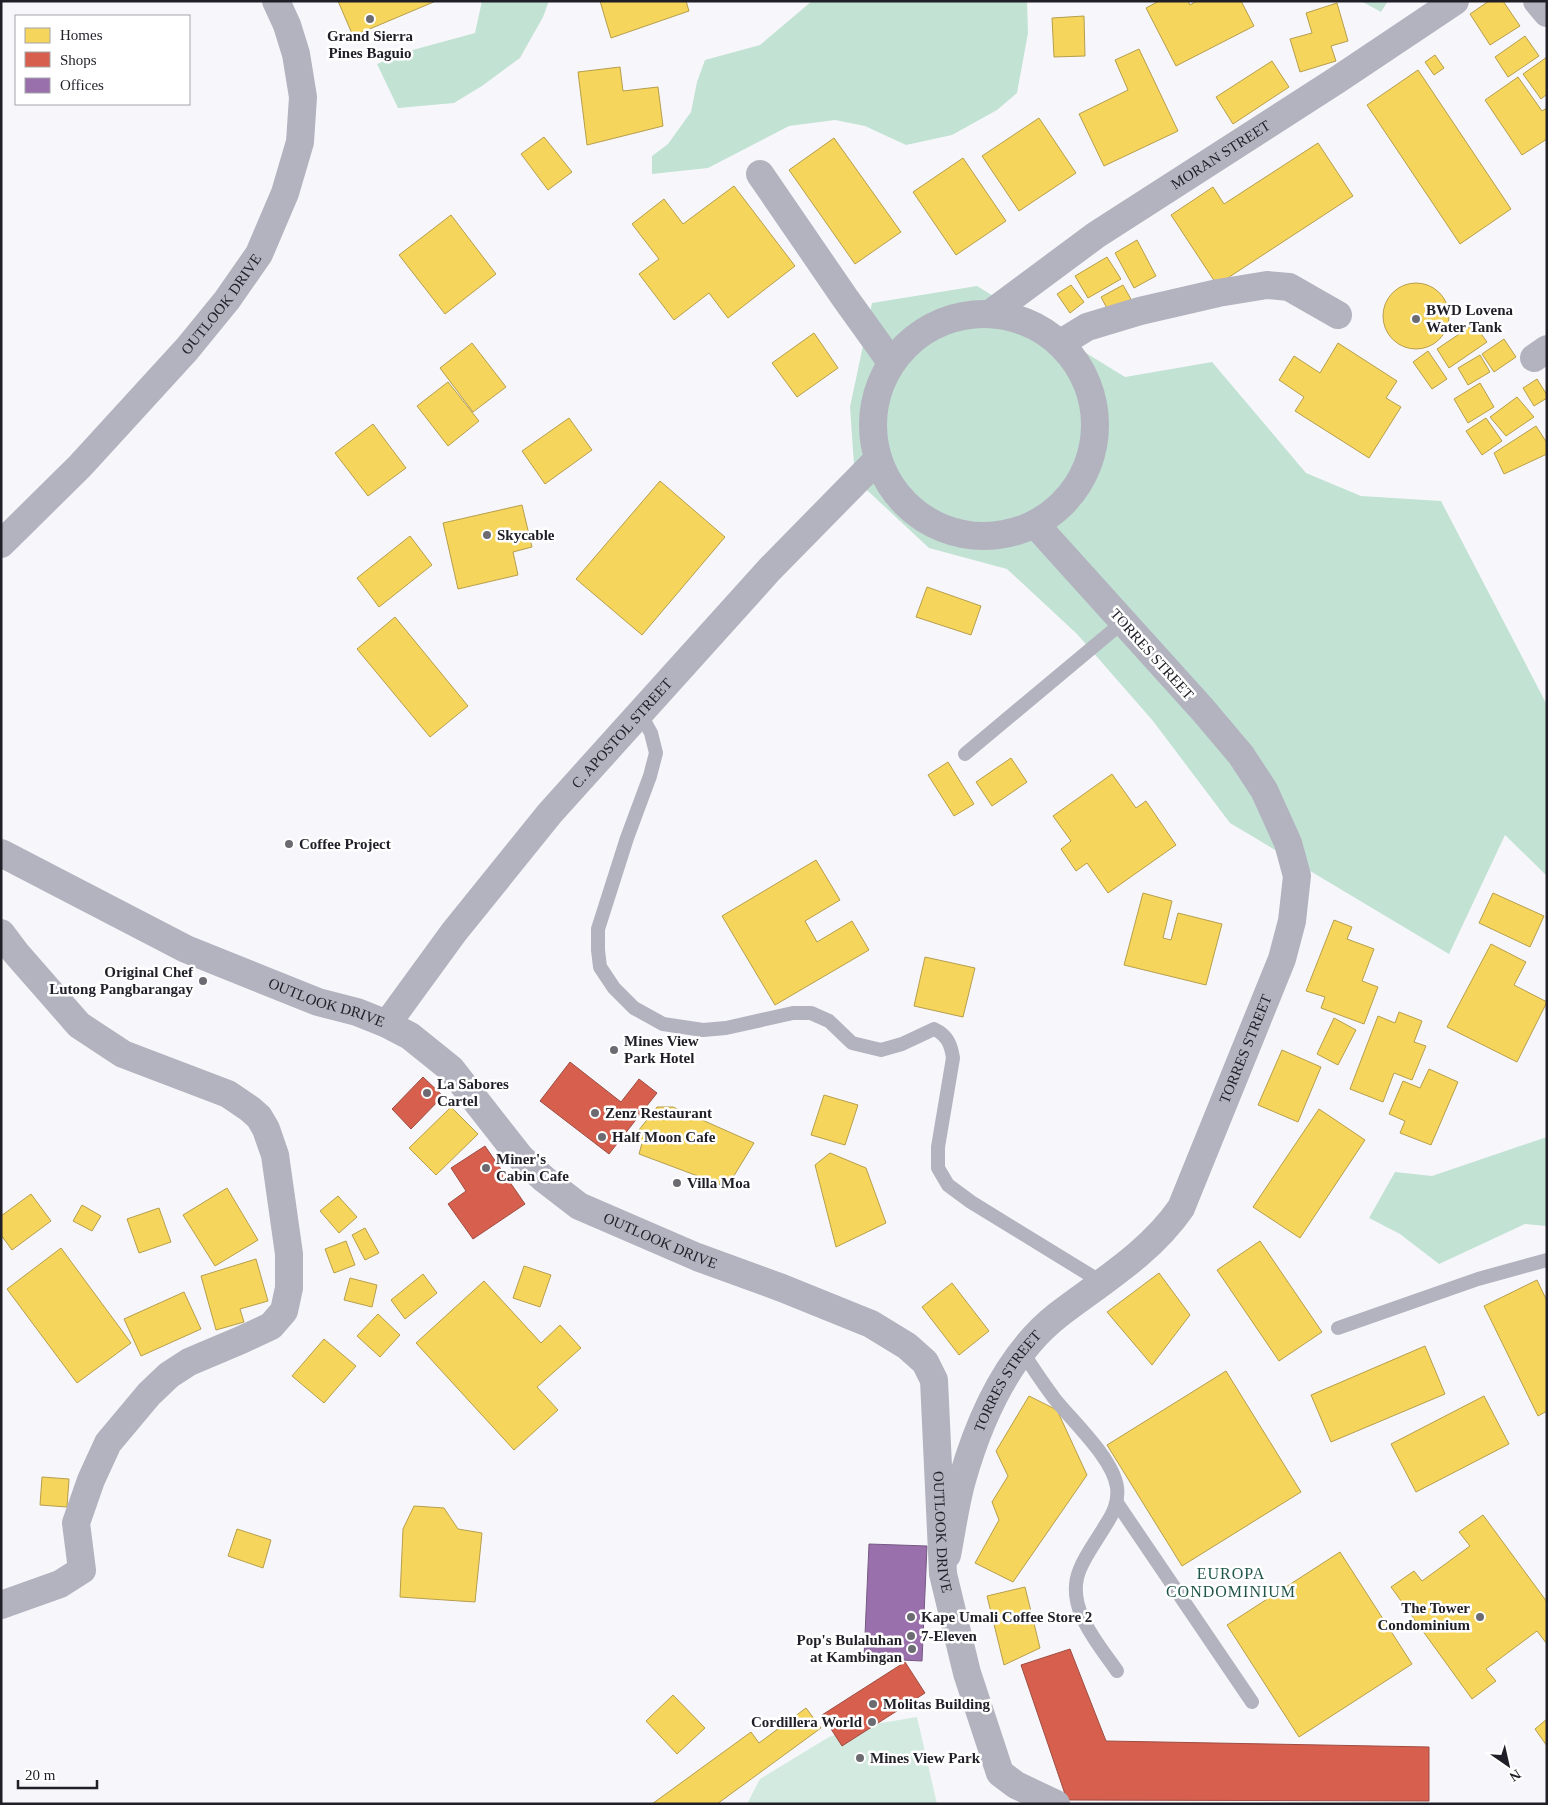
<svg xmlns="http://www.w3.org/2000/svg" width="1548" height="1805" font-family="Georgia,serif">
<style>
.green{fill:#d2eadf}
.forest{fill:#c2e2d3}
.homes{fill:#f6d55c;stroke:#b69e4c}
.shops{fill:#d6604d;stroke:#9f4c42}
.offices{fill:#9970ab;stroke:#755883}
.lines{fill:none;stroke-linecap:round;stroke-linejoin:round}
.service{stroke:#b3b3c0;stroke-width:14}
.minor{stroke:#b3b3c0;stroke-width:28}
.tertiary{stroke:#b3b3c0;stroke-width:28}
.poi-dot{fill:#6b6b71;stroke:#fff;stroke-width:2}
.labels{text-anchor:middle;stroke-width:5;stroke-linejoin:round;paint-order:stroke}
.poi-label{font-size:15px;font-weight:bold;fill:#201f27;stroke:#fff;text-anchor:start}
.street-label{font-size:15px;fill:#201f27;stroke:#fff}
.neighbourhood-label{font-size:16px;letter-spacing:1px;fill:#20564a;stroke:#fff}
</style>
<rect width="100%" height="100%" fill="#f7f7fb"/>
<path class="green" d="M917,1717L937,1804H747L760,1779L829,1737L863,1726Z"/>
<g class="forest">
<path d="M482,1H549L543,17L520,58L482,86L454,103L398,108L377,64L409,51L475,33Z"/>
<path d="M812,1H1027L1028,33L1017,93L997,110L952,135L906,145L865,126L835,120L789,126L708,168L652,174V156L668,144L691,112L697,82L705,60L760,45Z"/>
<path d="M1361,1H1388L1381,12Z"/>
<path d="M977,286L1125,377L1212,362L1306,473L1361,496L1441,501L1547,705V876L1505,835L1449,954L1230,823L1153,721L1077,634L1007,569L929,548L855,479L850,407L872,303Z"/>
<path d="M1547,1137V1226L1525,1224L1439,1264L1400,1234L1369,1218L1395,1172L1432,1176Z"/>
</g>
<g class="homes">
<path d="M338,1H436L353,36Z"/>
<path d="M600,1H686L689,11L611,38Z"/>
<path d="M1159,1H1188L1190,5L1197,1H1241L1254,26L1176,66L1146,8Z"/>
<path d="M1489,1H1503L1520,26L1490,45L1470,14Z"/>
<path d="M1337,3L1348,41L1331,46L1336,61L1300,72L1290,39L1312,33L1306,13Z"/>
<path d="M1084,16L1085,56L1054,57L1052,18Z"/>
<path d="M1525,36L1539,56L1508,77L1495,57Z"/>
<path d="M1139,49L1178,131L1104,166L1079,114L1128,90L1115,60Z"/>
<path d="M1435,55L1444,68L1434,75L1425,62Z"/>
<path d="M1547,57V94L1541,99L1523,74Z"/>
<path d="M1272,61L1289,87L1233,124L1216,97Z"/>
<path d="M620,67L623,91L658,87L663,126L587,145L578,72Z"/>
<path d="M1418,70L1511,209L1460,244L1367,105Z"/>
<path d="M1518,77L1542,111L1547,108V139L1522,155L1485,100Z"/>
<path d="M1039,118L1076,173L1019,211L982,156Z"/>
<path d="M544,137L572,172L548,190L521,154Z"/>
<path d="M834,138L901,232L855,264L789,170Z"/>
<path d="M1318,143L1353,196L1217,285L1171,215L1213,187L1224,204Z"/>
<path d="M963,158L1006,221L956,255L913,192Z"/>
<path d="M734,186L795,266L728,318L709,293L674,320L639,274L659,259L632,224L664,199L683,224Z"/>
<path d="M451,215L496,274L445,314L399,255Z"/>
<path d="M1137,240L1156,276L1134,288L1115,253Z"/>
<path d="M1107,257L1121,279L1088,298L1075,276Z"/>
<circle cx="1416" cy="316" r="33"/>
<path d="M1071,285L1084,302L1070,313L1057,294Z"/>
<path d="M1123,285L1132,301L1110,314L1101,297Z"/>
<path d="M1474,324L1487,342L1449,368L1437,349Z"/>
<path d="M814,333L838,368L797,397L772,363Z"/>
<path d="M1504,339L1516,357L1494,372L1482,354Z"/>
<path d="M472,343L506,387L473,412L440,368Z"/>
<path d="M1338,343L1397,381L1386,398L1401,407L1369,458L1295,411L1304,397L1279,380L1294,356L1320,373Z"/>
<path d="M1428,351L1447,379L1432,389L1413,362Z"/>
<path d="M1480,355L1490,372L1468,385L1458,368Z"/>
<path d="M1537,379L1547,395V398L1534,406L1523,388Z"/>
<path d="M448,382L479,421L448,446L417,406Z"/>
<path d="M1480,383L1494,407L1468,423L1454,399Z"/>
<path d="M1517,397L1534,417L1506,436L1490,417Z"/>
<path d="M569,418L592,450L545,484L522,451Z"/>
<path d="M1486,418L1502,441L1482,455L1466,431Z"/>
<path d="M373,424L406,468L368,496L335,453Z"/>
<path d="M1536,426L1547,443V454L1504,474L1494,453Z"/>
<path d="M660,481L725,537L642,635L576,579Z"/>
<path d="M522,505L532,547L513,552L518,575L458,589L443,523Z"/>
<path d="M410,536L432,565L379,607L357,578Z"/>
<path d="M927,587L981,606L971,635L916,617Z"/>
<path d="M395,617L468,706L430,737L357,649Z"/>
<path d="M1011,758L1027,782L992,806L976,782Z"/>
<path d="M948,762L974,804L954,816L928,775Z"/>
<path d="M1112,774L1136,808L1146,801L1176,845L1108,893L1087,863L1076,871L1061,849L1071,841L1053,816Z"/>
<path d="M816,860L840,900L805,921L817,942L852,921L869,950L775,1005L722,916Z"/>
<path d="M1143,893L1172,901L1163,938L1171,940L1178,913L1222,924L1206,985L1124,965Z"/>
<path d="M1493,893L1544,916L1530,947L1479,923Z"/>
<path d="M1334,920L1352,927L1347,939L1374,949L1362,981L1378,987L1364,1024L1321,1008L1325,997L1306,991Z"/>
<path d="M1491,944L1526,962L1514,985L1547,1002L1517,1062L1447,1027Z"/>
<path d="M925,957L975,968L963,1017L914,1006Z"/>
<path d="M1399,1012L1422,1021L1414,1042L1426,1046L1412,1080L1394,1073L1383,1102L1350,1089L1378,1016L1395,1023Z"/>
<path d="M1334,1018L1356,1030L1338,1065L1317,1054Z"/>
<path d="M1282,1050L1321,1067L1298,1122L1258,1105Z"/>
<path d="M1429,1069L1458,1082L1431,1145L1400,1133L1405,1121L1389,1114L1403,1081L1420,1088Z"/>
<path d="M824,1095L858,1105L845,1145L811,1135Z"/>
<path d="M451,1107L478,1134L436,1175L409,1148Z"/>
<path d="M657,1107H673L754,1143L727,1187L639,1154L642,1143L635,1135Z"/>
<path d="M1319,1109L1365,1140L1300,1238L1253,1207Z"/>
<path d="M830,1153L866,1168L886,1223L836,1247L815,1165Z"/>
<path d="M227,1188L258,1240L215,1266L183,1215Z"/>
<path d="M31,1194L51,1221L12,1250L1,1235V1216Z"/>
<path d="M338,1196L357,1217L339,1233L320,1211Z"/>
<path d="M82,1205L101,1216L92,1231L73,1221Z"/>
<path d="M159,1208L171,1242L139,1253L127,1219Z"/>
<path d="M365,1228L379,1253L365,1260L352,1235Z"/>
<path d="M346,1241L355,1265L334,1273L325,1249Z"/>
<path d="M1260,1241L1322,1332L1279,1361L1217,1270Z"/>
<path d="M61,1248L131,1343L77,1383L7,1289Z"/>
<path d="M256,1259L268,1301L240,1309L244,1322L216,1330L201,1276Z"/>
<path d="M524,1266L551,1275L540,1307L513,1298Z"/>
<path d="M1159,1273L1190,1315L1152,1365L1107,1312Z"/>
<path d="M423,1274L437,1293L405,1319L391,1300Z"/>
<path d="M350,1278L377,1285L372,1307L344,1300Z"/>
<path d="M1537,1280L1547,1301V1411L1538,1416L1484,1306Z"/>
<path d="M484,1281L541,1343L560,1325L581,1348L537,1387L558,1410L514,1450L416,1343Z"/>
<path d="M952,1283L989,1331L959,1355L922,1307Z"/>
<path d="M184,1292L201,1329L141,1356L124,1319Z"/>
<path d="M378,1314L400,1335L380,1357L357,1336Z"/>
<path d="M324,1339L356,1366L324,1403L292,1376Z"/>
<path d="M1425,1346L1445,1394L1331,1442L1311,1395Z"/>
<path d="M1226,1371L1301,1492L1182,1566L1107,1445Z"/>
<path d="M1029,1396L1057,1410L1087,1475L1013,1582L975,1563L999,1520L992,1502L1008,1476L996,1451Z"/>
<path d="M1484,1396L1509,1444L1416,1492L1391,1444Z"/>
<path d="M42,1477L69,1479L67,1507L40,1505Z"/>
<path d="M414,1506L444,1508L458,1529L482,1533L475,1602L400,1597L403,1529Z"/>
<path d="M1483,1515L1547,1602V1644L1537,1631L1486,1669L1496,1681L1472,1699L1391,1587L1414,1571L1422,1581L1470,1546L1459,1532Z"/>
<path d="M237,1529L271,1540L263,1568L228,1556Z"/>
<path d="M1340,1552L1412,1664L1299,1737L1227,1625Z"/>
<path d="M1025,1587L1040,1648L1004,1665L987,1596Z"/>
<path d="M673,1695L705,1728L677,1754L646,1721Z"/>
<path d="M806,1708L821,1728L717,1804H652L751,1732L759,1743Z"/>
<path d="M1547,1719V1746L1535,1729Z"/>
</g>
<g class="shops">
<path d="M570,1062L621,1102L639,1079L657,1093L609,1154L540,1101Z"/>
<path d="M423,1077L443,1096L411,1129L392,1109Z"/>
<path d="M485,1146L525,1204L473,1239L448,1204L466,1191L451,1168Z"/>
<path d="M1070,1649L1106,1741L1429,1747V1801L1067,1800L1021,1665Z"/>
<path d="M905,1662L925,1693L842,1746L822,1715Z"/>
</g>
<path class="offices" d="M869,1544L927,1546L922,1661L864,1658Z"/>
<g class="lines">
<g class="service">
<path d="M640,713L651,733L656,753L650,776L627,838L598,929V950L600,967L614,988L634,1008L663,1024L703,1030L726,1028L793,1013H811L829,1021L852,1043L881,1050L902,1044L934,1029C947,1035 951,1044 953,1058L938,1147V1168L948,1185L971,1202L1103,1283"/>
<path d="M965,754L1123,622"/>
<path d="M1338,1328L1478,1279L1547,1260"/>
<path d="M1022,1351C1032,1367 1043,1383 1054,1398C1072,1421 1113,1458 1117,1487C1119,1502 1113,1514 1105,1526C1097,1540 1086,1554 1080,1569C1064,1606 1097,1642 1117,1671"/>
<path d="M1117,1503L1252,1702"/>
</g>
<g class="minor">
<path d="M1537,1L1547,13"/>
<path d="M760,174L845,298L891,362"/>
<path id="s1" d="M991,313L1096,235L1337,80L1455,1"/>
<circle cx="984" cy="425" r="111"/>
<path d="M1061,343L1087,327L1140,311L1218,293L1267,285L1289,287L1338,315"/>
<path d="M1534,358L1547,349"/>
<path d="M1,933L16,953L79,1025L123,1054L228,1094L250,1109L259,1117L266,1129L275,1155L289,1254V1288L284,1311L271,1326L241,1340L189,1362L169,1375L149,1394L108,1443L91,1480L76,1523L82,1570L60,1584L1,1605"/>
<path id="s2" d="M387,1024L454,932L550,813L769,570L877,460"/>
<path id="s3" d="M947,1555C952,1530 955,1505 962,1480C979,1420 1007,1355 1058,1315C1101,1282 1150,1253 1181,1208L1282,959L1292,921L1297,876L1288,843L1264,790L1241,755L1203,710L1035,524"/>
</g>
<g class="tertiary">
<path id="s4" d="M1,544L80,466L187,349L227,300L259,254L285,193L300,142L303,97L296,54L287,25L276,1"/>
<path id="s5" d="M1,853L186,949L318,1002L357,1012L387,1024L410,1036L451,1069L520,1157L544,1179L579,1206L697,1257L782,1288L871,1324L907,1346L925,1362L934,1380L943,1574L967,1673L1000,1773L1016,1785L1056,1804"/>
</g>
</g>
<g class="poi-dot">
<circle cx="370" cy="19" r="5"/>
<circle cx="1416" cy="319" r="5"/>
<circle cx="487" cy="535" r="5"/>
<circle cx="289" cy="844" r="5"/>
<circle cx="203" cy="981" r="5"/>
<circle cx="614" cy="1050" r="5"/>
<circle cx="427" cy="1093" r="5"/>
<circle cx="595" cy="1113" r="5"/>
<circle cx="602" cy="1137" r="5"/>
<circle cx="486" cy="1168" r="5"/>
<circle cx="677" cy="1183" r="5"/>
<circle cx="911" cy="1617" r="5"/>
<circle cx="1480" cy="1617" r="5"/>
<circle cx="911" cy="1636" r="5"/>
<circle cx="912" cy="1649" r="5"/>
<circle cx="873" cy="1704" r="5"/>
<circle cx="872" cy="1722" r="5"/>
<circle cx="860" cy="1758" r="5"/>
</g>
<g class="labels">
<g class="poi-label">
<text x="370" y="41" text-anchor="middle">Grand Sierra<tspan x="370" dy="17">Pines Baguio</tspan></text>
<text x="1426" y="315">BWD Lovena<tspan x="1426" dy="17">Water Tank</tspan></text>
<text x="497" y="540">Skycable</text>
<text x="299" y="849">Coffee Project</text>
<text x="193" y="977" text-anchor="end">Original Chef<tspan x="193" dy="17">Lutong Pangbarangay</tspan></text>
<text x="624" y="1046">Mines View<tspan x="624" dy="17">Park Hotel</tspan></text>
<text x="437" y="1089">La Sabores<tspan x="437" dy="17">Cartel</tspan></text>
<text x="605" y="1118">Zenz Restaurant</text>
<text x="612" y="1142">Half Moon Cafe</text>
<text x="496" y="1164">Miner's<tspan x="496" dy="17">Cabin Cafe</tspan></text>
<text x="687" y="1188">Villa Moa</text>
<text x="1470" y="1613" text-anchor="end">The Tower<tspan x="1470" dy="17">Condominium</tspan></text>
<text x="921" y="1622">Kape Umali Coffee Store 2</text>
<text x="921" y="1641">7-Eleven</text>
<text x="902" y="1645" text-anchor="end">Pop's Bulaluhan<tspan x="902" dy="17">at Kambingan</tspan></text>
<text x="883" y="1709">Molitas Building</text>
<text x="862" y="1727" text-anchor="end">Cordillera World</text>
<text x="870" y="1763">Mines View Park</text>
</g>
<g class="street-label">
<text dy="5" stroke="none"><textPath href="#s1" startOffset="279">MORAN STREET</textPath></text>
<text dy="5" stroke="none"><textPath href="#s4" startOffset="326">OUTLOOK DRIVE</textPath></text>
<text transform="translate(1152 654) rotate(48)" y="5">TORRES STREET</text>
<text dy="5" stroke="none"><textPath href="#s2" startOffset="374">C. APOSTOL STREET</textPath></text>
<text dy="5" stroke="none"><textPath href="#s5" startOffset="359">OUTLOOK DRIVE</textPath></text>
<text dy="5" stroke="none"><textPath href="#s3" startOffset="606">TORRES STREET</textPath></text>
<text dy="5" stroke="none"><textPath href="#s5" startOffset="779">OUTLOOK DRIVE</textPath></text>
<text dy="5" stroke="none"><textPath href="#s3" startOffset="186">TORRES STREET</textPath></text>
<text dy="5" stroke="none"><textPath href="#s5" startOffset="1244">OUTLOOK DRIVE</textPath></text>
</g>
<g class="neighbourhood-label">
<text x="1231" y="1579">EUROPA<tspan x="1231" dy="18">CONDOMINIUM</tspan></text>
</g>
</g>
<rect width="1548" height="1805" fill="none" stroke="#201f27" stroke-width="5"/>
<rect x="15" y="15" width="175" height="90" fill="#ffffff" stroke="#a6a5a9"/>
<rect x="25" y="28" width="25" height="15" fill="#f6d55c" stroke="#a6a5a9"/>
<text x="60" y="40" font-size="15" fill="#201f27">Homes</text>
<rect x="25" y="52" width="25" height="15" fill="#d6604d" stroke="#a6a5a9"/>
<text x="60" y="65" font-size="15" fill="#201f27">Shops</text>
<rect x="25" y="78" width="25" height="15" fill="#9970ab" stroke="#a6a5a9"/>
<text x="60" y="90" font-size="15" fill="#201f27">Offices</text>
<g transform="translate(1508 1765) rotate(146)" stroke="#ffffff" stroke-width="4" paint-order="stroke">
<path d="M0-4L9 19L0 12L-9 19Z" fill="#201f27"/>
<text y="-8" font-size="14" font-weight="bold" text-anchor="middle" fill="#201f27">N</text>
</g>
<path d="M18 1780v8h79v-8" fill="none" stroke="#201f27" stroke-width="2.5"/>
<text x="25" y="1780" font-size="15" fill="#201f27" stroke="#ffffff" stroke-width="4" paint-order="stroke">20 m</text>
</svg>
